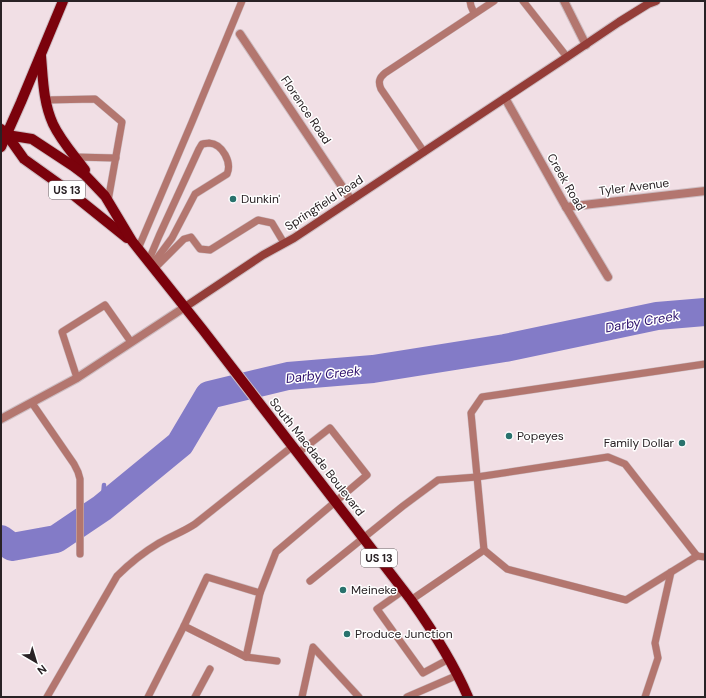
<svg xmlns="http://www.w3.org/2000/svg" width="706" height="698" font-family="'DM Sans',sans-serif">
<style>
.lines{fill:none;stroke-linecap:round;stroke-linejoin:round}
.stream{stroke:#837bc7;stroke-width:4.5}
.river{stroke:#837bc7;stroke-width:28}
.service-casing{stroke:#cdbdc2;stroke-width:8}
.minor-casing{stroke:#cdbdc2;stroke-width:10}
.tertiary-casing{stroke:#cdbdc2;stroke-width:10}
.secondary-casing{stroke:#cdbdc2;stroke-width:10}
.primary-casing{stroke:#cdbdc2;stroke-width:12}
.service{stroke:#b3766f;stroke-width:7}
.minor{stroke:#b3766f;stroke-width:8}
.tertiary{stroke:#b3766f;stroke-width:8}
.secondary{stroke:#943d38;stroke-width:8}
.primary{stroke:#7b020c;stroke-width:10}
.poi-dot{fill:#29726d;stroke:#fff;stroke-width:1.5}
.labels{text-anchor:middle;stroke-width:3;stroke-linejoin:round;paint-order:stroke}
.shield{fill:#fff;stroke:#696466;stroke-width:1}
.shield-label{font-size:11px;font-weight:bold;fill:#292225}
.street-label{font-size:12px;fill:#292225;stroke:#fff}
.poi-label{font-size:12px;fill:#292225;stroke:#fff;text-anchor:start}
.water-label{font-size:13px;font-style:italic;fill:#2c0f6c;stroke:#fff}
</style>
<rect width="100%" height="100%" fill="#f1dfe5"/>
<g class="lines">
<path class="stream" d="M102,508L104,485"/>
<path class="river" d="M1,539L12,547L56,539L102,508L180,444L209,395L288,376L373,369L505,348L657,316L705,312"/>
<defs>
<g id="service">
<path d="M470,1L471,6L474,13"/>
<path d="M523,1L567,57"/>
<path d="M46,100L95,99L122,122L108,201"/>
<path d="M424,152L381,89C378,82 379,78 385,73L494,1"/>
<path d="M75,157L116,158"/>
<path d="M138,249L192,122L242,1"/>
<path d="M148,262L159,236L199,149L202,144C203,144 208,143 209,143C223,144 232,163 227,174L195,194L172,238L152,265"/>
<path d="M154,269L184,239L191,237L200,249L210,250L258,220L272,223L284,243"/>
<path d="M77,378L62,332L105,305L131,342"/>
<path d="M32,403L74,464L78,472L80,479V554"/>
<path d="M484,550L471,413L482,397L705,364"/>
<path d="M310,581L403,506L438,480L477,477L608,457L625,464L697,556"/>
<path d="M404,590L377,609L423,673L449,659"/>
<path d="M411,600L484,550L507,569L626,600L697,556L705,557"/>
<path d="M184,626L246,657"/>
<path d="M277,661L246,657L260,593L276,552L367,475L330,428L298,453"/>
<path d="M47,697L117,576C130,563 144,552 159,543C171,536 183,532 195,524L293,446"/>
<path d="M148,697L184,626L207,577L260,593"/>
<path d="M195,697L210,669"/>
<path d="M302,697L313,647L359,697"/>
<path d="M407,697L458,675"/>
<path d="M645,697L658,658L655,643L671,572"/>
</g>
<g id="minor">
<path d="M564,1L586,45"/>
<path d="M240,34L351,200"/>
<path d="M505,98L566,207L608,277"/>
<path d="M566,207L705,191"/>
</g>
<path id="tertiary" d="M1,419L77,378L185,307"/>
<path id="secondary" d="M185,307L263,255L294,238L567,57L619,22L648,4L656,1"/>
<g id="primary">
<path d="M41,56C43,78 43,102 53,124C61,141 74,155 85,170"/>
<path d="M1,129L7,135L24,159L66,189L127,238"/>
<path d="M7,135L32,139L73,166L85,175L105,196L132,241L203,330L411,600C433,631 453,662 468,697"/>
<path d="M1,147L21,102L63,1"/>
</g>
</defs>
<use href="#service" class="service-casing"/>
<use href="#minor" class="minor-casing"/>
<use href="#tertiary" class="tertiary-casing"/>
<use href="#secondary" class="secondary-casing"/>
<use href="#primary" class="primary-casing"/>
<use href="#service" class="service"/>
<use href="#minor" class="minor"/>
<use href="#tertiary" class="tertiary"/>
<use href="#secondary" class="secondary"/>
<use href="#primary" class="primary"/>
</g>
<g class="poi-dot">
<circle cx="233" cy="199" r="4"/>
<circle cx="509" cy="436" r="4"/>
<circle cx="682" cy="443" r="4"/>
<circle cx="343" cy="590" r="4"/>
<circle cx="347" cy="634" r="4"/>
</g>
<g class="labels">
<g class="shield">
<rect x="49" y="181" width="36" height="18" rx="3"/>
<rect x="361" y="549" width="36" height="18" rx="3"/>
</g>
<g class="shield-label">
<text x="67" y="194">US 13</text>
<text x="379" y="562">US 13</text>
</g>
<g class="street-label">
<text transform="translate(306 110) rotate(56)" y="4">Florence Road</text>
<text transform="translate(566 182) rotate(60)" y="4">Creek Road</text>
<text transform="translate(634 187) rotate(-7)" y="4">Tyler Avenue</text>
<text transform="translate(324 203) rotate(-33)" y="4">Springfield Road</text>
<text transform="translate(317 457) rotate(52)" y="4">South Macdade Boulevard</text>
</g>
<g class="poi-label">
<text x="241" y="203">Dunkin'</text>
<text x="517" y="440">Popeyes</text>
<text x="674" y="447" text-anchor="end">Family Dollar</text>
<text x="351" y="594">Meineke</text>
<text x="355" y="638">Produce Junction</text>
</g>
<g class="water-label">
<text transform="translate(642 321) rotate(-10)" y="5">Darby Creek</text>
<text transform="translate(323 374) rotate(-6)" y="5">Darby Creek</text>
</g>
</g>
<rect width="706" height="698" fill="none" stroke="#292225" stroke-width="4"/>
<g transform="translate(36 662) rotate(142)" stroke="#ffffff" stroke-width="3" paint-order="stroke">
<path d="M0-3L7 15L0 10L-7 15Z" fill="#292225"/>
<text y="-6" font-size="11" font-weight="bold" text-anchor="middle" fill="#292225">N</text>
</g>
</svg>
